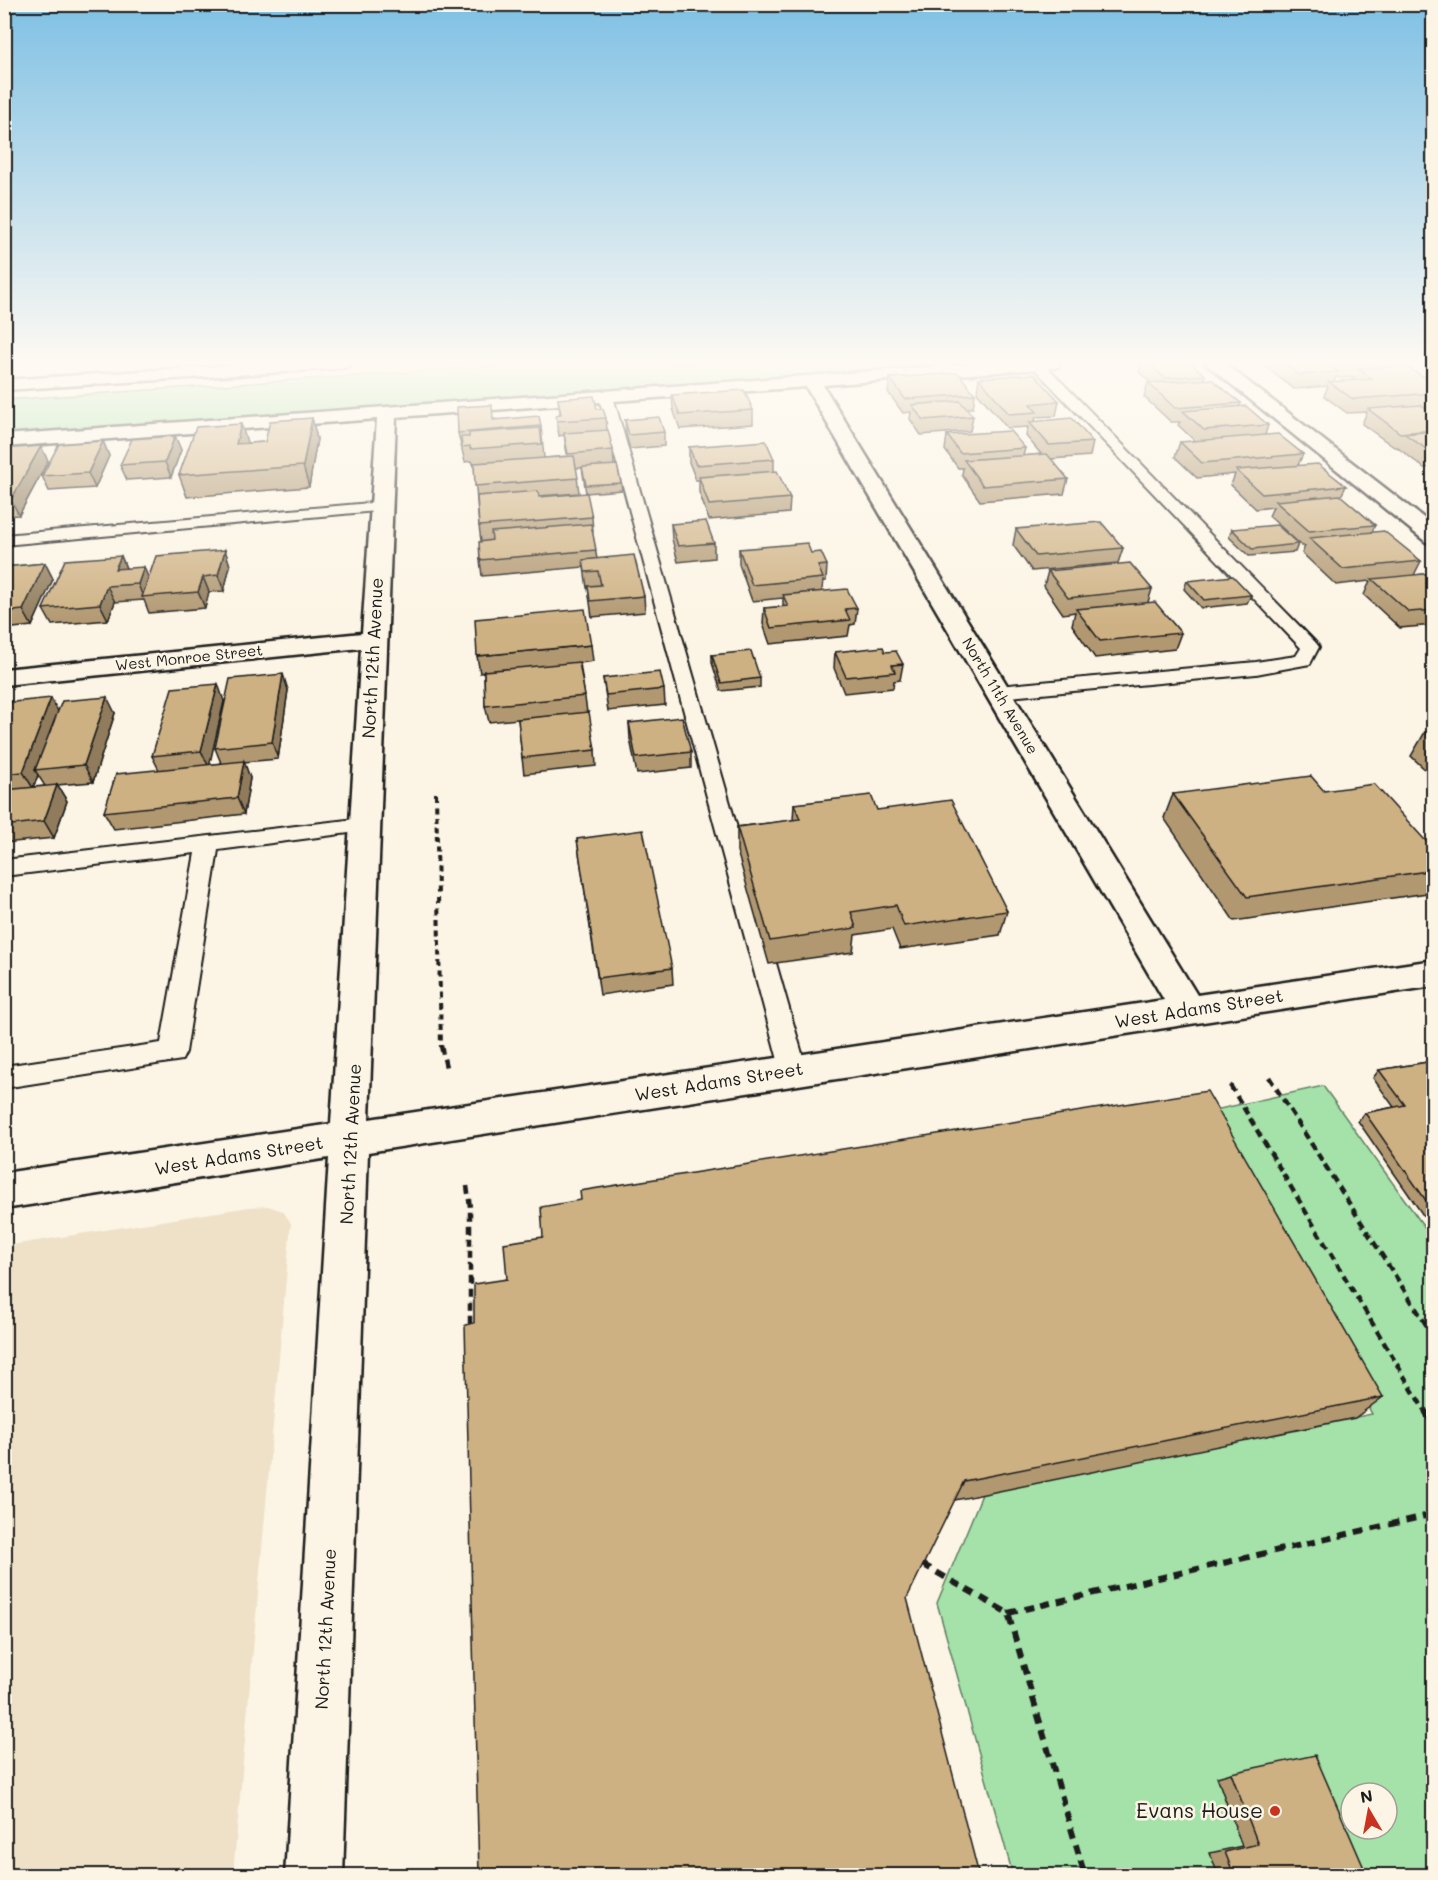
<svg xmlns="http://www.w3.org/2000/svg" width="1438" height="1880" font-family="Mali,sans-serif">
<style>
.built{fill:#eee1c8}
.green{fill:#a4e2a9;stroke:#607f62;stroke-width:1.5;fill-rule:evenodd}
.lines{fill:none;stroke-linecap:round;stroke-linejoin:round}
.service-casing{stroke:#1c1c1c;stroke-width:4}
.minor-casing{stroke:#1c1c1c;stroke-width:5}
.primary-casing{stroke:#1c1c1c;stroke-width:5}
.path-far2{stroke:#1c1c1c;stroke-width:4;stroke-dasharray:6 4.5;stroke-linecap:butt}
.path-far1{stroke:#1c1c1c;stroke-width:4.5;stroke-dasharray:8 5;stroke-linecap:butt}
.path{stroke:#1c1c1c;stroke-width:6;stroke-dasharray:10 7;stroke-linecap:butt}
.service{fill:#fcf5e5;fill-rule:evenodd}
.minor{fill:#fcf5e5;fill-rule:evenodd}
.primary{fill:#fcf5e5;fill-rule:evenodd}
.wall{fill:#b19871;stroke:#1c1c1c;stroke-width:1.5;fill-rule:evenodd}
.shaded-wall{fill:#907c5c;stroke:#1c1c1c;stroke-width:1.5}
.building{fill:#ceb183;stroke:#1c1c1c;stroke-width:1.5}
.poi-dot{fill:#c8321e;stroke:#fcf5e5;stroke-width:2}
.labels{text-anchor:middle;stroke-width:5;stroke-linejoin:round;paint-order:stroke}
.far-street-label{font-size:15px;fill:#1c1c1c;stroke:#fcf5e5}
.street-label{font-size:18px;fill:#1c1c1c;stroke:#fcf5e5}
.near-poi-label{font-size:21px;fill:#1c1c1c;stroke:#fcf5e5;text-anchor:end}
</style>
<rect width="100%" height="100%" fill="#fcf5e5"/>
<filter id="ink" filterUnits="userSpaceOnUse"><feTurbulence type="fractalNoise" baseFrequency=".0167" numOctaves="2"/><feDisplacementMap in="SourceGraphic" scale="12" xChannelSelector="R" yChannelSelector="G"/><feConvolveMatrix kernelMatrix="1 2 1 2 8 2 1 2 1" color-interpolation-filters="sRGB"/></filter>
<g filter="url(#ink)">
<path class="built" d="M268,1206L283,1211L291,1223L233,1875H5V1246L249,1207Z"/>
<g class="green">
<path d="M543,363H974L5,434V400Z"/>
<path d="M1323,1086L1433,1239V1875H1013L937,1603L983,1492L1372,1414L1206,1112ZM1351,1793H1387V1829H1351Z"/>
</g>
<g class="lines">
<defs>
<g id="service">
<path d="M1032,363H1043L1316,643L1319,647L1310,664L1256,674L998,698L991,696L988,692L991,688L998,686L1256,662L1296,656L1301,648L1033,367Z"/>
<path d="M606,393L613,397L807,1071L803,1079L794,1082L785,1079L781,1071L599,397Z"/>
<path d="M382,502L390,507L387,510L4,545V535Z"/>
<path d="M364,818L372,820L375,825L372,830L218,850L186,1052L182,1060L4,1088V1066L161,1043L195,853L4,876V860Z"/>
</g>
<g id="minor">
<path d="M984,363H1061L1058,367L1052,368L823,385L1197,995L1434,960V986L368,1152L343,1876H285L329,1158L4,1209V1173L331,1124L361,648L4,685V669L362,633L377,419L4,447V435ZM806,387L1164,1000L369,1119L396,417Z"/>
<path d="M1205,363H1224L1434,526V543L1426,542Z"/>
</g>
<path id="primary" d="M265,363H351L348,367L342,368L4,390V380Z"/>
</defs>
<use href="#service" class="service-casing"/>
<use href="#minor" class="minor-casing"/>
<use href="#primary" class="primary-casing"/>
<path class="path-far2" d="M436,793L441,1047"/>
<g class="path-far1">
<path d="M441,1046L447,1071"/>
<path d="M1269,1077L1434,1337"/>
<path d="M1230,1085L1426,1413"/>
<path d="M467,1186L470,1207V1329"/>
</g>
<g class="path">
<path d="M1425,1411L1434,1426"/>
<path d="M922,1564L1008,1613L1085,1876"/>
<path d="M1008,1613L1434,1514"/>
</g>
<use href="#service" class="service"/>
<use href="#minor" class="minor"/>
<use href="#primary" class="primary"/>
</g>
<g class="wall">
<path d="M1141,363H1190L1205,375L1204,379L1241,403L1239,407L1268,425L1265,435L1303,454L1298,465L1346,486L1341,496L1375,525L1372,532L1421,561L1414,575L1434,573V625L1400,628L1364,595L1370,581L1336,585L1302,553L1305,546H1302L1269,516L1273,507L1256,509L1231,485L1235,474L1197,478L1175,457L1180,442L1195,441L1178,425L1180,422H1171L1144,397L1148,383H1151L1139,372Z"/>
<path d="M1262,363H1407L1405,366L1422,376L1434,378V406L1424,407L1434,414V467L1424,468L1398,448V447H1394L1362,424L1367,412L1347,413L1324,396L1328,386L1294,389L1262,364ZM1336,376L1339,378L1354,377L1353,380L1334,382Z"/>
<path d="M890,378L975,394L973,408H966L973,416L970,431L921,435L910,419L911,412L903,413L888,392Z"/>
<path d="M979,378L1059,401L1056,416L1036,417L1035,421L1093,442L1090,456L1051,459L1068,479L1064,494L980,501L962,475L963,468H958L945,450L947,435L1025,448L1023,456L1041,454L1026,436L1028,427L1007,428L977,392Z"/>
<path d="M672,395L753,410V424L680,429L673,409Z"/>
<path d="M558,399L597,409L606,418L607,430L613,450L614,465L621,483L622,490L586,493L582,468H576L579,493L539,496V497L592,517L593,532H592L597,559L644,596L645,612L592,617L588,588H587L584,567L482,576L480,560L481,541L479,526L474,464H473L472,461L465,462L458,433L494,419L541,426L544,458L567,456L564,435L559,436L556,415L560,414Z"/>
<path d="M312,418L317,439L309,487L187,497L179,475L248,443L265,442Z"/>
<path d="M625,420L664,432V446L630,449L626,434Z"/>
<path d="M175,436L181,450L171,477L127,480L120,465Z"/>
<path d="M103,441L109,456L95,488L49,491L42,476Z"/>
<path d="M689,447L774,459V471L790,498L789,513L709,520L699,492V480H696L689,462Z"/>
<path d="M4,449L48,461L19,515L4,516Z"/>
<path d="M671,524L714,543V558L678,562L672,539Z"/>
<path d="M1016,529L1123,548L1118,563L1032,571L1013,545Z"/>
<path d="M1232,529L1298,544L1295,552L1249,556L1229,537Z"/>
<path d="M739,549L811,553L827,565L826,581H823L822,591L857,608L855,624L850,625L848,636L770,644L763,624L764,608L783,607V598L752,601L739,564Z"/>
<path d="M225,550L230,566L224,591L209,592L205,608L149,613L144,600L115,602L108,620L52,625L43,609L121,556L126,568L149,579Z"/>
<path d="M45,563L53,579L32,626L4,629V567Z"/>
<path d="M1048,571L1152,589L1148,602L1181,633L1175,649L1095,658L1072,625L1075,612L1063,614L1044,586Z"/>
<path d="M1187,581L1251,595L1247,603L1201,608L1184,589Z"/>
<path d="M591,645L593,661L580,663L587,712L595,750L596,766L524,774L522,758L518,719L489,722L485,706L484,672L480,673L477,656Z"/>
<path d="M835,652H885L903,664L900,680L894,681L893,688L844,693L834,668Z"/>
<path d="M712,655L760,678V687L721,691L712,663Z"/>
<path d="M603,678L664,689L665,705L608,711Z"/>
<path d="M288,690L278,759L244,762L250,778L244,814L114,829L104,812L159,770L152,756L224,701L209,765L221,763L215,748Z"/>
<path d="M4,703L58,711L115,713L93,782L57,785L67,801L54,838L4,843ZM38,775L45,786L33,787Z"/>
<path d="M629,723L691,752V768L637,774L630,739Z"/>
<path d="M1434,731V778L1411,756L1425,732Z"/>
<path d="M1324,791L1434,850V892L1234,921L1164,818L1173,794Z"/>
<path d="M794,804L877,810L1007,911L1000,935L900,949L892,929L855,935L853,952L769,964L737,851V827L793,820Z"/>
<path d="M577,839L672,968L673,984L600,995Z"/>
<path d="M1434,1061V1231L1358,1121L1365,1113L1394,1107L1373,1078L1379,1070Z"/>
<path d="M543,1237L1383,1397L1355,1418L955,1500L474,1323L507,1279Z"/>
<path d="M1231,1773L1367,1875H1218L1210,1853L1242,1846L1217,1777Z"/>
</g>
<g class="shaded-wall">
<path d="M312,418L317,439L309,487L303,466Z"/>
<path d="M241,424L248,445L236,444Z"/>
<path d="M175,436L181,450L171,477L165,462Z"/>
<path d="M103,441L109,456L95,488L88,473Z"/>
<path d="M41,446L48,461L19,515L11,500Z"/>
<path d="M225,550L230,566L224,591L218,575Z"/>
<path d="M121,556L127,571L115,569Z"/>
<path d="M45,563L53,579L32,626L23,610Z"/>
<path d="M144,567L150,582L143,597L138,584Z"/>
<path d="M203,577L209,592L205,608L198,592Z"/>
<path d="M107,586L115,602L108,620L100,604Z"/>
<path d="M283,674L288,690L278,759L272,742Z"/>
<path d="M218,684L224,701L209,767L201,751Z"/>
<path d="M107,697L115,713L93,782L84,765Z"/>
<path d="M51,698L60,715L35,770L38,775L33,788L23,772Z"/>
<path d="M244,761L250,778L244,814L237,798Z"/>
<path d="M57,785L67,801L54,838L44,821Z"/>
</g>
<g class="building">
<path d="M1148,363H1190L1205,375L1165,378Z"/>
<path d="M1283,363H1325L1338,372L1299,375Z"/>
<path d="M1343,363H1363L1345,364Z"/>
<path d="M1404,365L1422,376H1430L1434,378V393L1353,399L1329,382L1373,379L1358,369Z"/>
<path d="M958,373L975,394L905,399L890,378Z"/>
<path d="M1034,374L1059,401L1030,404L1037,412L1009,414L979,378Z"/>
<path d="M1211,379L1241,403L1175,408L1148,383Z"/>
<path d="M744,390L753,410L680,415L672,395Z"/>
<path d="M594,396L597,409H603L606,418L557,421L556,415L561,414L558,399Z"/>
<path d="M960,401L973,416L923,420L912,405Z"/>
<path d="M492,405L493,420L539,416L541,426L458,433L457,407Z"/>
<path d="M1421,405L1434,414V430L1400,433L1368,409Z"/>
<path d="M1246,406L1268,425L1204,430L1183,411Z"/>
<path d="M659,417L664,432L629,435L625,420Z"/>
<path d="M312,418L303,466L179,475L196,427L241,424L236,444L265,442L270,421Z"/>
<path d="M1072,418L1093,442L1049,445L1029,422Z"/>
<path d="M540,428L542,444L470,449V446L462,447L461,437H469V433Z"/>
<path d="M608,430L613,450L568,454L564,433Z"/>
<path d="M1010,431L1025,448L960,453L947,435Z"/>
<path d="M1434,431V453H1432L1405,434Z"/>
<path d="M1278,434L1303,454L1202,463L1180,442Z"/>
<path d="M175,436L165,462L120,465L132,439Z"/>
<path d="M103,441L88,473L42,476L59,444Z"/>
<path d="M766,441L774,459L696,465L689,447Z"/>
<path d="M41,446L11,500L4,501V449Z"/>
<path d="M1047,454L1068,479L983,486L964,460Z"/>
<path d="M574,456L578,478L475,486L474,463Z"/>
<path d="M1318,464L1346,486L1262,494L1236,470Z"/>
<path d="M617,465L621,483L586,485L582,467Z"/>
<path d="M777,471L790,498L709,505L699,477Z"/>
<path d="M538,491L539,497L587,493L592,517L479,526L477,496Z"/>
<path d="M1340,495L1375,525L1309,531L1275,501Z"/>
<path d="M706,521L714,543L678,546L671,524Z"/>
<path d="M1101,522L1123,548L1036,556L1016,529Z"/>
<path d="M591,524L596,550L480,560L479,542L492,540L491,532Z"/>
<path d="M1277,525L1298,544L1252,549L1232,529Z"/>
<path d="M1384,531L1421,561L1343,569L1309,538Z"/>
<path d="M807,543L811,553L821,552L827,565L818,566L823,578L752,585L739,549Z"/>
<path d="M225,550L218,575L203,577L198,592L142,597L156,556Z"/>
<path d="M634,555L644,596L590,601L588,586L601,585L598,571L585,572L583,560Z"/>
<path d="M121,556L115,569L144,567L138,584L107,586L100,604L43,609L65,560Z"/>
<path d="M45,563L23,610L4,612V567Z"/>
<path d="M1130,563L1152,589L1068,598L1048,571Z"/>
<path d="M1434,573V610L1409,612L1372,579Z"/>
<path d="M1233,576L1251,595L1204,600L1187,581Z"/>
<path d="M847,589L857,608L845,609L850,620L771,628L764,608L788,606L783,595Z"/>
<path d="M1155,602L1181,633L1100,641L1076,609Z"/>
<path d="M585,609L591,645L477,656L475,619Z"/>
<path d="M883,647L885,652L896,651L903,664L892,665L895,672L846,677L835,652Z"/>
<path d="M751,651L760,678L721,683L712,655Z"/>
<path d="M579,662L585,696L485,706L484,671Z"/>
<path d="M660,672L664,689L606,695L603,678Z"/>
<path d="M283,674L272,742L215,748L230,679Z"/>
<path d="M218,684L201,751L152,756L172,688Z"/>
<path d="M107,697L84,765L35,770L62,701Z"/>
<path d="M51,698L23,772L4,774V703Z"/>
<path d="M589,712L595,750L522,758L518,719Z"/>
<path d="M682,717L691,752L636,758L629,723Z"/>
<path d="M1434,731V740L1425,732Z"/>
<path d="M244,761L237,798L104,812L116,774Z"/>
<path d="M1311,776L1324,791L1374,784L1434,850V870L1247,897L1173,794Z"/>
<path d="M57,785L44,821L4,826V790Z"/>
<path d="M871,795L877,810L951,800L1007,911L904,926L896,905L851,912L856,928L770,941L737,827L800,819L794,804Z"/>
<path d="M643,830L672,968L598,978L577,839Z"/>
<path d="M1434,1061V1212L1365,1113L1405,1105L1379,1070Z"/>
<path d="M1207,1091L1383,1397L964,1481L907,1598L979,1875H479L465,1325L474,1323V1284L507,1279L504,1243L543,1237L541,1207L581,1200L580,1191Z"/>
<path d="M1315,1755L1367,1875H1234L1225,1852L1258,1844L1231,1773Z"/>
</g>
</g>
<linearGradient id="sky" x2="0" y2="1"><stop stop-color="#7fc0e4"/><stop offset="0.58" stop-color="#fefaf3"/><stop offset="1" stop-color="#fefaf3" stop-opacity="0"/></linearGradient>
<rect width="1438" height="626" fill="url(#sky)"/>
<circle class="poi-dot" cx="1275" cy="1811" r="6"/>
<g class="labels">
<g class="far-street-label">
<text transform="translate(189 658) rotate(-6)" y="5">West Monroe Street</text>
<text transform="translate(1000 696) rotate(59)" y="5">North 11th Avenue</text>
</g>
<g class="street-label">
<text transform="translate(373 658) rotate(-87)" y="6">North 12th Avenue</text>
<text transform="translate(1199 1009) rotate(-9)" y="6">West Adams Street</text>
<text transform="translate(719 1082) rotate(-9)" y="6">West Adams Street</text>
<text transform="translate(351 1144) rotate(-87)" y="6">North 12th Avenue</text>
<text transform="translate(239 1156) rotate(-9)" y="6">West Adams Street</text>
<text transform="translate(326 1629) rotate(-87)" y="6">North 12th Avenue</text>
</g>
<g class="near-poi-label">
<text x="1263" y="1818">Evans House</text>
</g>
</g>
<rect width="1438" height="1880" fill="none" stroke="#fcf5e5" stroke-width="24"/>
<rect x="12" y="12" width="1414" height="1856" fill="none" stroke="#1c1c1c" stroke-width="2" filter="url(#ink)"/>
<g transform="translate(1369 1811) rotate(350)"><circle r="28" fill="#fcf5e5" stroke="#a29e95" stroke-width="1.5"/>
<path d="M0-4.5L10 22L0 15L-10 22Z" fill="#c8321e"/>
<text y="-9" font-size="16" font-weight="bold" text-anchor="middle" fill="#1c1c1c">N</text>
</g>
</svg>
